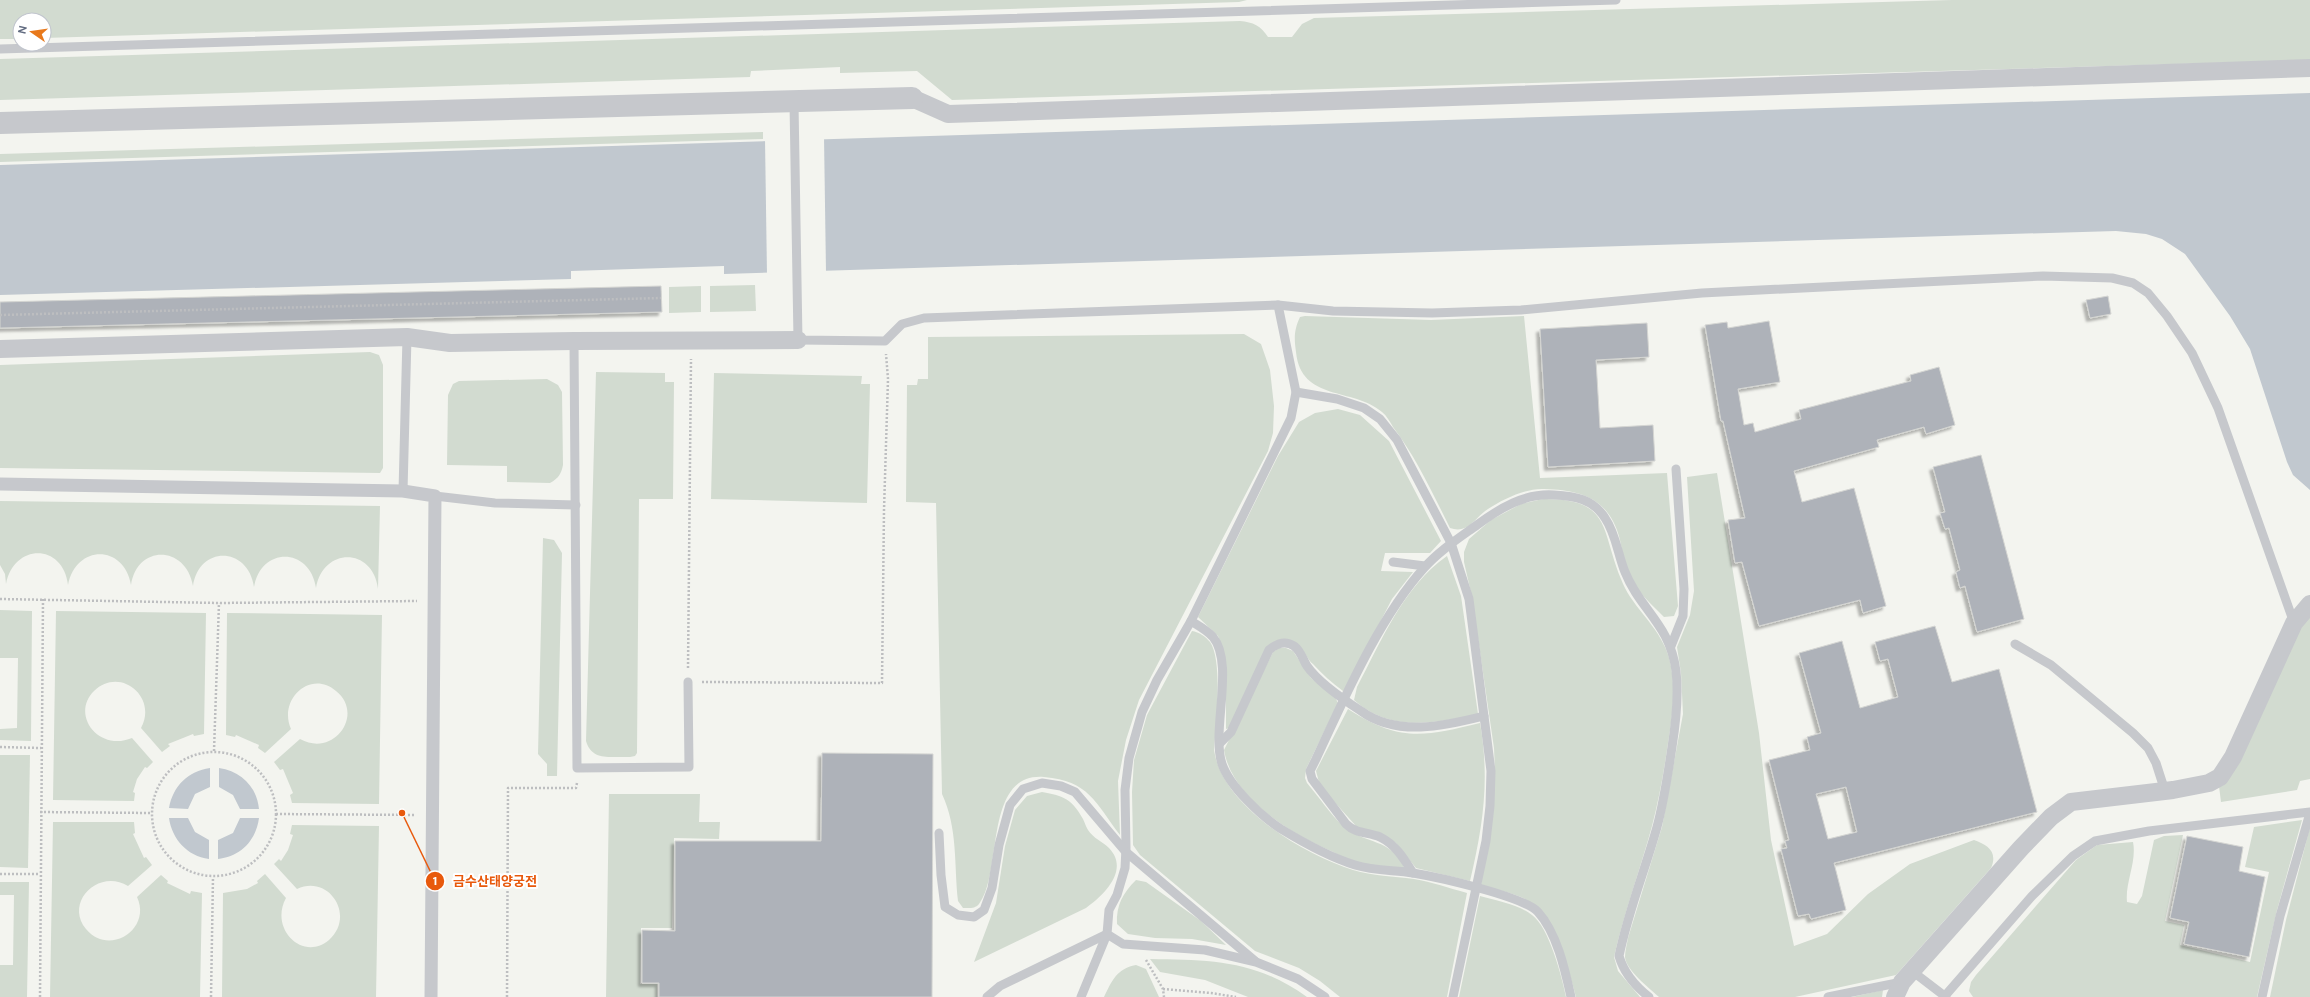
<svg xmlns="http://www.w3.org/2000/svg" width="2310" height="997" font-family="'DM Sans','Noto Sans KR',sans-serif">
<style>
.green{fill:#d2dbd0}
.water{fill:#c1c8cf}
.pier{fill:#f3f4ef}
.building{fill:#aeb2b9;stroke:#d4d5d2;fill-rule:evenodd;filter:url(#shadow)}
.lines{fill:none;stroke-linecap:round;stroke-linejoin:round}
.path{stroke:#bdbec0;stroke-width:2.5;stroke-dasharray:2 2;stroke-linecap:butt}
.service{stroke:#c6c8cc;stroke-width:9}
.pedestrian{stroke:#c6c8cc;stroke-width:13}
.minor{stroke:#c6c8cc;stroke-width:18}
.tertiary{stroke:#c6c8cc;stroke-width:22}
.leader{fill:none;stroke:#e8590c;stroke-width:1.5}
.callout-dot{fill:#e8590c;stroke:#fff;stroke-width:1.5}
.mark-label{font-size:12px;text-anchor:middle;font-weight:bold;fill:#fff}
.callout-label{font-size:13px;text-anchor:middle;font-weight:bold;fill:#e8590c;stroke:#fff;stroke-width:4;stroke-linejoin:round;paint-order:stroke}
</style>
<defs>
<filter id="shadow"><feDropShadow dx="-3.5" dy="3.5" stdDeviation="1" flood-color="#0004"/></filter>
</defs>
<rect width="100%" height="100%" fill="#f3f4ef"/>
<g class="green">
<path d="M0,0H1247L1239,2L44,38V20H20V39H0Z"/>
<path d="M1952,0H2310V60L952,100L917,71L840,73V67L751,71L750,77L0,100V59L1240,21C1253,22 1261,26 1268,37H1292L1302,24L1314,18Z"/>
<path d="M763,132V139L0,162V154Z"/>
<path d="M755,285L756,311L710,312V286Z"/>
<path d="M701,286V312L669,313V287Z"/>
<path d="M1305,316L1431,320L1524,316L1540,478L1667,473L1678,606L1674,616L1664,617C1653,606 1640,594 1632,581C1625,568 1623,554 1620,540C1610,499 1582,490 1544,489C1526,488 1503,499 1488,509C1480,514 1475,522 1467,527C1461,530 1456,530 1450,528C1433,494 1416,457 1393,427C1390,422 1387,416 1382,412C1353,387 1301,402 1296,352C1294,338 1294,330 1300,317Z"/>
<path d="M1244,334L1261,344L1270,370L1274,406L1273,433L1268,451L1139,700L1126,740L1118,781L1120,835C1095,802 1089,781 1044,777C983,772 1003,874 979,904C975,909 969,908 963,908L958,901C954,865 958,828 942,794L936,503L906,502L907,385H917L918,379H928V337Z"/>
<path d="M370,352L379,355L383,365V468L380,473L0,468V365Z"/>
<path d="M596,372L665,373V382H674L673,499H639L637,753L635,756L630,757C612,756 592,762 586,741Z"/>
<path d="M714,373L862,376L861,384H870L867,503L711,499Z"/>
<path d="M547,379L558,385L562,392L563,465C561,474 559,478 550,483L507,482V466L447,465L448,395L453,384L459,381Z"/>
<path d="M1338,409L1360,415L1389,441L1441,541L1430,553H1385L1381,571L1413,572L1392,599L1346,688L1343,691C1332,683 1322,674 1313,664C1308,660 1306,654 1302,649C1290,638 1278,638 1267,647L1229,728L1226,729V692L1223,649L1218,636L1198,617L1278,456L1299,422L1315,413Z"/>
<path d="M1717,473L1759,733L1771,840L1794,946L1827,934L1868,894L1910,864L1974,840C1988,845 1998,852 1991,868L1896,975L1795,997H1659C1649,988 1626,970 1625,957C1625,951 1627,944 1628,938L1662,827L1683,714L1681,673L1677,647L1690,615L1694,591L1687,477Z"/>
<path d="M1543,499C1612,499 1600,528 1621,579C1630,604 1654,622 1665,647C1678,676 1673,713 1668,743C1664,771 1659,799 1652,826C1640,870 1624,913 1614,957L1618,971L1640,997H1576C1570,972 1552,915 1530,902C1517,893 1496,890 1481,885L1495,771L1494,748L1472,597L1464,562V552L1469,539L1491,520L1521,504Z"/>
<path d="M0,501L380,506L378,589C373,547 323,547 316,588C310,547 261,546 254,587C248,546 199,545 193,586C186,545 137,544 131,585C124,544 76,544 68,585C63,543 14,543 6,584L5,574L0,565Z"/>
<path d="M543,538L554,540L562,553L557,776H547V764L538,754Z"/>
<path d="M1447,556L1461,596L1478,714C1435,723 1391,733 1354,700L1357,687C1382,640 1403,587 1447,556Z"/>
<path d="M0,610L32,611L31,741L0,740V729L17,728L18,658H0Z"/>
<path d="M56,611L206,613L204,734L194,736L193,734L168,744L170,746L162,752L141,728C158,697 120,666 94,691C70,715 99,752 132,738L153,762L147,768L145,767L137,779L133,792L135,793L134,801L53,800Z"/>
<path d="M227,613L382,615L379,804L292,803L290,795L293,793L283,769L280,770L274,762L300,739C334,758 365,714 336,691C310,669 278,700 291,729L265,753L258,748L259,745L236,735L235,737L226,735Z"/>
<path d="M2310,613V779L2300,781L2297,790L2221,802L2219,786L2293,638Z"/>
<path d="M1192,631C1199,632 1206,637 1210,642C1223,660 1216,727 1214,750C1222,806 1303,854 1353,870C1373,876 1393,876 1414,879C1432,882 1449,888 1467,893L1447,997H1340L1320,981L1299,968L1255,951L1140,855L1133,845L1132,792L1134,760L1147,715Z"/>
<path d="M1279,648H1286L1293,651L1311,678L1335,697L1338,703L1306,769L1305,778L1307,783C1319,797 1330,814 1343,826C1365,845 1391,837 1405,869C1389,867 1372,866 1356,862C1348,860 1339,855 1331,851C1290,833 1232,798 1224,750L1273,652Z"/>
<path d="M1348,709C1399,742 1423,737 1480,723C1490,780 1483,826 1470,881L1416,868L1396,843L1380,834L1357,827L1320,786L1316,771Z"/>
<path d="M0,755H30L28,868L0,867Z"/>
<path d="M1042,792C1064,796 1072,799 1083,819C1085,823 1086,827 1088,830C1093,838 1103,842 1109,848C1130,870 1104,895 1086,908L974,962L996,903L1005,846L1015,810L1027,796Z"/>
<path d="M609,794H700L699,822H720L719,839L674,838L672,928H641L640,984H657V997H606Z"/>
<path d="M2302,820L2277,910L2257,997H1973L1969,991L1971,982L1976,975L2076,860L2097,845L2133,842C2137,862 2125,882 2127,902L2137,904L2142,896L2154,840L2164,836L2183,835L2165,921L2184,925L2180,945L2250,962L2269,872L2245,867L2254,827Z"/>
<path d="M53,822H134L135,833L133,834L144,858L146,857L152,865L128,886C99,868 64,902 86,929C109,957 152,929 137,897L161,875L168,881L167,883L190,894L191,891L202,893L200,997H50Z"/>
<path d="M292,825L379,826L376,997H222L223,893L247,889L258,883L257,881L265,874L286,898C269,929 303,962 329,940C356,916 329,874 297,889L274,864L279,859L281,861L288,850L293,835L290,834Z"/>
<path d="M2310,827V997H2270L2286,920Z"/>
<path d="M1136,880L1146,882L1201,921L1226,945L1192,939L1155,938L1128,934L1117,924C1116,905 1123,893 1136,880Z"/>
<path d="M0,882H29L27,997H0V965H13L14,895H0Z"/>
<path d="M1480,896C1497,901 1518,904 1532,915C1549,927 1562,977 1566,997H1459Z"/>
<path d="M1150,959C1211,960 1256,960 1307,997H1248L1205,980L1160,972Z"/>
<path d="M1136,965L1146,969L1159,997H1104C1112,981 1116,969 1136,965Z"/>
<path d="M1883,990L1882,997H1852Z"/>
</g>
<g class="water">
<path d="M2310,93V490L2293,475L2287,462L2250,349L2230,316L2185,254L2162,239L2146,234L2116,231L1977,235L724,274V266L571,271V279L0,295V165Z"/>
<path d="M210,768V787L195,794L188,809L169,808C173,786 188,771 210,768Z"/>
<path d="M219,768C241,771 257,787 259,809H240L233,795L219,787Z"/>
<path d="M169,818H188L195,832L209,840V859C187,856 172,839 169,818Z"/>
<path d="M240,818H259C256,841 240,857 218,859V840L233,833Z"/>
</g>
<path class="pier" d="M824,137L826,273L767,275L765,139Z"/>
<g class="building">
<path d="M661,286L662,312L0,328V302Z"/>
<path d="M2108,296L2111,314L2090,318L2086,300Z"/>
<path d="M1769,321L1780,382L1738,389L1744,425L1753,423L1755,432L1801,419L1799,410L1911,381L1910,375L1939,367L1955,425L1926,434L1924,427L1877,440L1879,447L1794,471L1802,502L1854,488L1886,606L1863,613L1860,600L1759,626L1742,562L1735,563L1728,520L1745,518L1723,421H1721L1705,325L1727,322L1728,328Z"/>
<path d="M1647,323L1649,357L1596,360L1600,428L1653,425L1655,461L1548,467L1540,329Z"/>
<path d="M1981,455L2024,619L1977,632L1965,586L1960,588L1956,572L1960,570L1949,528L1945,529L1940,513L1945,512L1933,467Z"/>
<path d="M1935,626L1952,682L1999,669L2037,812L1834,863L1846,910L1811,919L1809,914L1798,916L1781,849L1787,848L1785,841L1789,840L1769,760L1810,750L1807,737L1821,733L1799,653L1842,641L1860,708L1898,697L1888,659L1880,661L1875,642ZM1846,787L1857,832L1828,839L1816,794Z"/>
<path d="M822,753L933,754L932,997H659V983H642V930L675,931V841H821Z"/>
<path d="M2187,836L2243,847L2239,871L2265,877L2249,957L2184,944L2189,922L2170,918Z"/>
</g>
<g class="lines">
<g class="path">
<path d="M0,315L661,298"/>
<path d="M0,599L219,603L417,601"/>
<path d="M688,668L691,359"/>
<path d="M702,682L882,683L884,510L888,379L886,354"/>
<path d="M0,747L41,748"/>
<path d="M214,751L219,603"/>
<circle cx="214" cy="814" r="62"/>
<path d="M40,812L151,813"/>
<path d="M276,814L416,815"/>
<path d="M0,874H39"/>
<path d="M1146,960L1163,989L1164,997"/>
<path d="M1163,989L1211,993L1236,997"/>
<path d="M40,997L43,599"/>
<path d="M211,997L213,877"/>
<path d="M507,997L508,788H576L577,783"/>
</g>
<g class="service">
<path d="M0,49L1616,0"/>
<path d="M794,103L798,340L885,341L902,324L924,318L1278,305L1296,392L1291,418L1191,621L1157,680L1142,712L1129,758L1125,790L1126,848L1125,868L1117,895L1109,910L1107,934L1123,944L1205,950L1256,962L1298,979L1325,997"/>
<path d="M1278,305L1333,311L1432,313L1521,310L1702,293L2043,276L2112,278L2133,283L2148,293L2167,316L2192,353L2218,408L2294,623"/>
<path d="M574,341L577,768L689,767L688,682"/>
<path d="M1296,392L1337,399L1364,408L1380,419L1397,440L1451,543L1469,599L1491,771L1490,806L1486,841L1453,997"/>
<path d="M403,491L407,337"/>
<path d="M435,496L495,503L576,505"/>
<path d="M1393,562L1425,566"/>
<path d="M1191,621C1199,626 1207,630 1213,637C1235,664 1211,731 1222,764C1230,787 1261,816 1281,829C1304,843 1329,857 1355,865C1374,871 1393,870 1413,873C1437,877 1523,896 1538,912C1557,933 1565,970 1571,997"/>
<path d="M2015,644L2051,665L2133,733L2148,748L2156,763L2165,791"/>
<path d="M1671,646L1683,616L1684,589L1676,469"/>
<path d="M1220,743L1231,732L1269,650C1276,644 1285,640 1294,646C1301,651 1303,660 1307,666C1318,682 1344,700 1361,711C1397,737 1444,726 1484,716"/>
<path d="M939,833L941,875L945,907L958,915L974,917L984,910L992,888L999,845L1010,805L1023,789L1042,783L1061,786L1075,792L1126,852L1255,961"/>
<path d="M1413,873C1404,859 1396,845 1380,837C1368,832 1356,834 1346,824L1312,779L1310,771L1316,759C1345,697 1379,618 1424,568C1439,551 1459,538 1477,525C1500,508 1525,493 1554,495C1575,496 1593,499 1605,518C1616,534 1618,555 1625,572C1640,610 1670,624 1676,671C1679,697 1676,722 1672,747C1668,774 1664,801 1657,827C1645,870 1628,912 1619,956C1624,973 1635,986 1649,997"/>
<path d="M1912,971L1946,997"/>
<path d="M987,997L1000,986L1107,934"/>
<path d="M1081,997L1107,934"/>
<path d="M1828,997L1902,982"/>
<path d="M1944,997L2032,896L2073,856L2095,841L2149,831L2310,812"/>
<path d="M2262,997L2280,916L2310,813"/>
</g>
<path class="pedestrian" d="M0,484L403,491L435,496L431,997"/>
<g class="minor">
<path d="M912,98L948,114L2310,68"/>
<path d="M0,349L407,337L450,343L574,341L798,340"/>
<path d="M1895,997L1902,982L2021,848L2051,817L2071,802L2173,790L2209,783L2220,777L2233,757L2294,623L2310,604"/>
</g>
<path class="tertiary" d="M0,123L912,98"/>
</g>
<path class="leader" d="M402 813L435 881"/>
<g class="callout-dot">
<circle cx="402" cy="813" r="4"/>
<circle cx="435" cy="881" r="10"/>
</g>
<g class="mark-label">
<text x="435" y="885">1</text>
</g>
<g class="callout-label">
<text x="495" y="886">금수산태양궁전</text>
</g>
<g transform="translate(32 32) rotate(283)"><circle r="19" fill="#ffffff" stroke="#c0c4cd"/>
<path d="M0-3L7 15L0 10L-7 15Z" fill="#e8791c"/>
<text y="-6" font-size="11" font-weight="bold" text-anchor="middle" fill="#626c81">N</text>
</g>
</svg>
